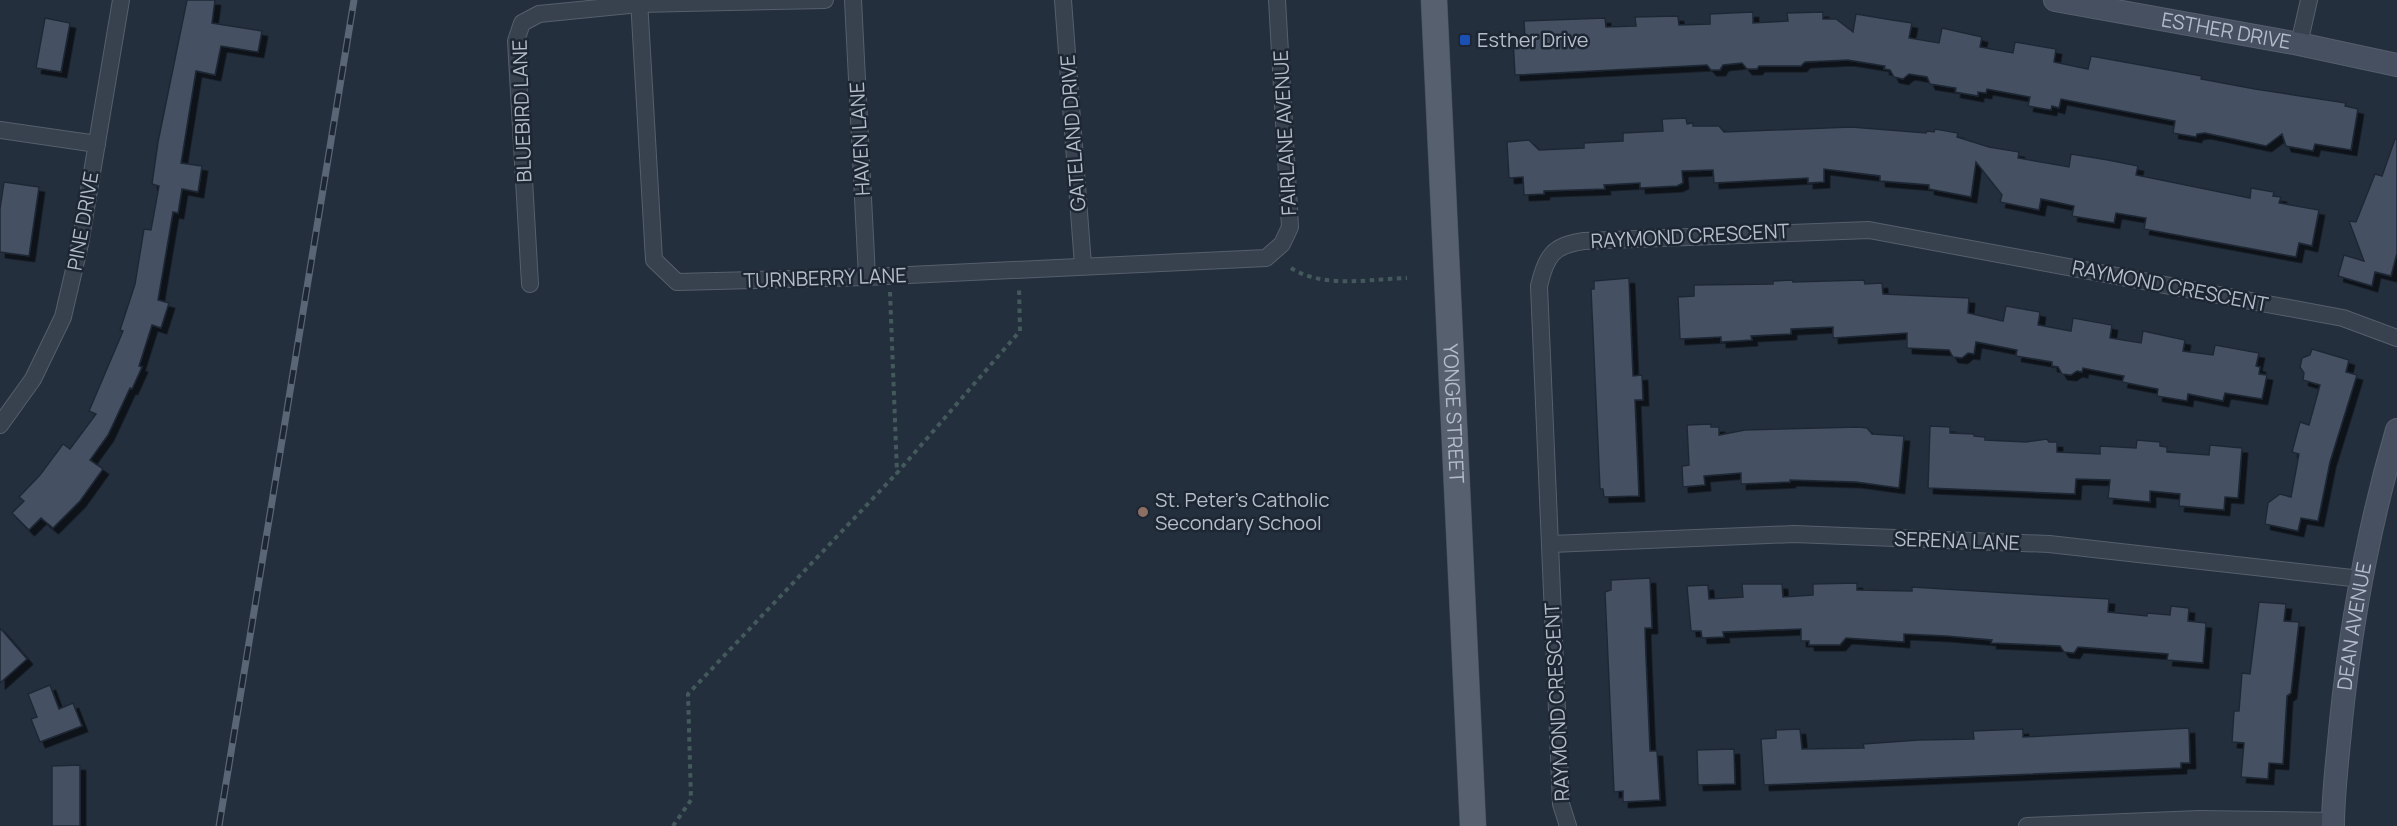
<svg xmlns="http://www.w3.org/2000/svg" width="2397" height="826" font-family="Manrope,sans-serif">
<style>
.building{fill:#455162;stroke:#1f2835;stroke-width:1.5;filter:url(#shadow)}
.lines{fill:none;stroke-linecap:round;stroke-linejoin:round}
.street-casing{stroke:#565f6c;stroke-width:18}
.secondary-casing{stroke:#565f6c;stroke-width:24}
.primary-casing{stroke:#414a57;stroke-width:27}
.path{stroke:#44595c;stroke-width:4;stroke-dasharray:4.5 4.5;stroke-linecap:butt}
.street{stroke:#38414e;stroke-width:16}
.secondary{stroke:#465061;stroke-width:22}
.primary{stroke:#56606e;stroke-width:26}
.rail-casing{stroke:#5a6575;stroke-width:7}
.rail{stroke:#1d2633;stroke-width:4.5;stroke-dasharray:14;stroke-linecap:butt}
.transit-dot{fill:#1a4fb4;stroke:#1d2633;stroke-width:2}
.education-dot{fill:#8d6e63;stroke:#1d2633;stroke-width:2}
.labels{text-anchor:middle;stroke-width:5;stroke-linejoin:round;paint-order:stroke}
.street-label{font-size:20px;fill:#b4bcc9;stroke:#1d2633}
.poi-label{font-size:20px;fill:#b4bcc9;stroke:#1d2633;text-anchor:start}
</style>
<defs>
<filter id="shadow"><feDropShadow dx="5.5" dy="5.5" stdDeviation="0" flood-color="#0009"/></filter>
</defs>
<rect width="100%" height="100%" fill="#242f3e"/>
<g class="building">
<path d="M187,0H215L212,23L262,31L258,52L221,46L215,75L196,71L181,163L202,166L198,192L182,189L178,213L173,212L158,300L169,303L161,328L152,325L139,366L142,367L132,389L130,388L108,435L90,460L103,469L80,501L53,528L41,518L29,530L12,513L24,501L19,497L40,475L63,444L70,449L96,414L89,411L123,331L120,330L135,284L144,229L151,230L159,186L152,184L158,142Z"/>
<path d="M1753,12V23L1788,21L1787,13L1823,12V19H1836L1853,32L1856,14L1892,20L1912,23L1909,38L1939,43L1942,28L1982,37L1980,47L2013,53L2015,42L2056,49L2054,62L2088,69L2091,56L2202,76L2201,79L2255,89L2346,103L2345,106L2358,109L2351,150L2315,144L2313,151L2286,146L2282,134L2266,146L2205,133L2197,134L2196,137L2173,133L2175,121L2061,99L2059,108L2052,106L2051,110L2028,106L2030,97L1987,89L1986,93L1978,92V96L1955,92L1956,88L1930,84L1927,77L1909,74L1903,79L1894,77L1890,70L1884,69L1885,66L1848,60L1805,62L1801,66H1759L1757,69H1747L1742,63L1723,65L1720,70H1711L1707,65L1515,75L1513,39L1525,38L1524,21L1605,18L1606,27L1636,26L1635,17L1678,16L1679,25L1710,24V14Z"/>
<path d="M45,18L70,23L61,72L36,68Z"/>
<path d="M1686,118L1687,124L1693,123V126H1719L1724,132L1851,127L1926,133L1927,131L1934,132L1935,129L1958,133L1957,137L1989,147L2019,152L2018,158L2069,167L2071,154L2108,160L2138,166L2136,175L2250,198L2251,188L2274,192L2273,196L2281,197L2279,203L2319,210L2312,246L2299,243L2296,257L2144,229L2146,218L2116,213L2114,223L2072,216L2074,206L2041,199L2039,210L2000,202L2002,195L1976,162L1971,197L1929,189V185L1880,181V176L1824,169V182L1808,183V178L1714,183L1713,170L1682,171L1683,183L1677,186L1640,188V183L1604,185L1605,189L1544,191V194L1524,195L1523,177L1509,178L1507,142L1529,140L1539,150L1584,148V143L1623,141V133L1663,131L1662,119Z"/>
<path d="M2395,139H2397V253L2391,276L2375,272L2372,286L2338,276L2344,255L2364,261L2349,221L2356,222L2375,174L2382,176Z"/>
<path d="M4,182L39,187L29,256L0,252V209Z"/>
<path d="M1629,278L1633,376L1642,375L1643,400H1635L1639,496L1604,497L1603,489H1600L1591,289H1594V281Z"/>
<path d="M1793,280V282L1864,280L1865,284L1882,283L1883,294L1969,298L1968,313L2003,321L2006,306L2040,312L2038,325L2071,331L2073,318L2112,325L2110,338L2141,343L2143,331L2185,340L2183,351L2213,355L2215,345L2259,353L2256,366L2260,367L2259,374L2267,375L2262,399L2225,393L2223,401L2188,394L2187,401L2157,396L2158,389L2122,382L2124,376L2083,368L2082,372L2077,371L2071,375L2062,374L2058,367L2052,366V362L2016,356L2017,350L1976,342L1974,354L1968,353L1962,358L1953,357L1949,350L1907,348V333L1833,338V327L1791,329V334L1751,336L1752,340L1721,342V337L1680,339L1678,297L1694,296V285L1773,284V281Z"/>
<path d="M2312,349L2349,360L2346,372L2357,375L2330,462L2318,521L2301,518L2298,531L2265,524L2268,503L2280,494L2291,497L2299,454L2292,452L2300,422L2309,425L2320,385L2303,380L2304,373L2300,367L2302,358L2310,355Z"/>
<path d="M1711,424V427H1719V435L1745,430L1859,427L1867,428L1872,434L1904,436L1899,488L1856,482L1790,480V482L1741,484V473L1704,476L1705,485L1683,487L1682,466L1689,465L1687,425Z"/>
<path d="M1930,426L1950,427V433L1974,434V436L1985,437V440L2026,442L2047,439L2049,442H2057V452L2100,454V446L2136,448L2137,440L2160,442V446L2167,447V452L2209,455L2210,445L2242,448L2238,498L2225,497L2224,510L2179,506L2180,494L2150,491V502L2108,498L2110,480L2076,479L2075,494L1928,488Z"/>
<path d="M1650,578L1652,628H1645L1646,658L1650,751H1657L1660,800L1623,802V791L1614,792L1605,592L1611,590V580Z"/>
<path d="M1857,583V590L1912,591V587L2109,599L2108,612L2147,616V613L2170,615L2171,606L2189,608L2188,621L2206,623L2203,663L2167,660L2168,654L2078,647L2074,653L2064,652L2060,646L1991,643L1992,640L1946,636L1904,634V642L1846,638L1840,645H1809V641H1801V629L1723,632L1724,637L1702,638L1701,631H1691L1687,586L1708,585L1709,599L1743,597L1742,584H1782L1783,597L1813,595V584Z"/>
<path d="M2259,602L2286,604L2284,621L2299,622L2291,693L2287,696L2283,764L2269,763L2268,779L2241,777L2244,743L2232,742L2234,711H2239L2242,673L2250,674Z"/>
<path d="M0,628L27,659L0,683Z"/>
<path d="M50,685L59,709L73,703L82,726L40,742L31,719L37,717L28,694Z"/>
<path d="M2189,728L2190,763H2181V768L1764,785L1761,739L1776,738V730L1800,729L1802,749L1864,748L1863,744L1919,740L1974,739L1973,731L2023,729V737Z"/>
<path d="M1734,749L1735,784L1698,785L1697,750Z"/>
<path d="M80,765V826H52V766Z"/>
</g>
<g class="lines">
<defs>
<g id="street">
<path d="M639,0L654,260L677,282L867,277L1266,258L1282,244L1290,227L1277,0"/>
<path d="M853,0L867,277"/>
<path d="M1063,0L1083,265"/>
<path d="M2299,44L2309,0"/>
<path d="M0,130L97,144"/>
<path d="M530,284L516,41L522,23L539,14L639,4L825,0"/>
<path d="M0,425L33,379L63,317L80,244L121,0"/>
<path d="M1551,544L1794,534L2049,544L2361,579"/>
<path d="M1568,826L1561,804L1539,286C1546,256 1553,245 1584,241L1869,230L2343,318L2397,338"/>
<path d="M2027,826L2199,819L2333,821"/>
</g>
<g id="secondary">
<path id="s1" d="M2055,0L2299,44L2397,65"/>
<path id="s2" d="M2333,826C2333,791 2338,756 2341,721C2351,623 2369,525 2397,430"/>
</g>
<g id="primary">
<path id="s3" d="M1434,0L1473,826"/>
</g>
</defs>
<use href="#street" class="street-casing"/>
<use href="#secondary" class="secondary-casing"/>
<use href="#primary" class="primary-casing"/>
<g class="path">
<path d="M1291,268C1324,289 1369,279 1407,278"/>
<path d="M890,292L897,473L1020,331L1019,287"/>
<path d="M673,826L691,800L688,694L897,473"/>
</g>
<use href="#street" class="street"/>
<use href="#secondary" class="secondary"/>
<use href="#primary" class="primary"/>
<defs>
<path id="rail" d="M219,826L354,0"/>
</defs>
<use href="#rail" class="rail-casing"/>
<use href="#rail" class="rail"/>
</g>
<rect class="transit-dot" x="1459" y="34" width="12" height="12" rx="3"/>
<circle class="education-dot" cx="1143" cy="512" r="6"/>
<g class="labels">
<g class="street-label">
<text dy="7" stroke="none"><textPath href="#s1" startOffset="174">ESTHER DRIVE</textPath></text>
<text transform="translate(522 111) rotate(-92)" y="7">BLUEBIRD LANE</text>
<text transform="translate(1073 133) rotate(-94)" y="7">GATELAND DRIVE</text>
<text transform="translate(1285 133) rotate(-93)" y="7">FAIRLANE AVENUE</text>
<text transform="translate(860 139) rotate(-93)" y="7">HAVEN LANE</text>
<text transform="translate(83 221) rotate(-80)" y="7">PINE DRIVE</text>
<text transform="translate(1690 236) rotate(-3)" y="7">RAYMOND CRESCENT</text>
<text transform="translate(825 278) rotate(-2)" y="7">TURNBERRY LANE</text>
<text transform="translate(2170 286) rotate(11)" y="7">RAYMOND CRESCENT</text>
<text dy="7" stroke="none"><textPath href="#s3" startOffset="414">YONGE STREET</textPath></text>
<text transform="translate(1957 541) rotate(2)" y="7">SERENA LANE</text>
<text dy="7" stroke="none"><textPath href="#s2" startOffset="201">DEAN AVENUE</textPath></text>
<text transform="translate(1557 702) rotate(-93)" y="7">RAYMOND CRESCENT</text>
</g>
<g class="poi-label">
<text x="1477" y="47">Esther Drive</text>
<text x="1155" y="507">St. Peter's Catholic<tspan x="1155" dy="23">Secondary School</tspan></text>
</g>
</g>
</svg>
